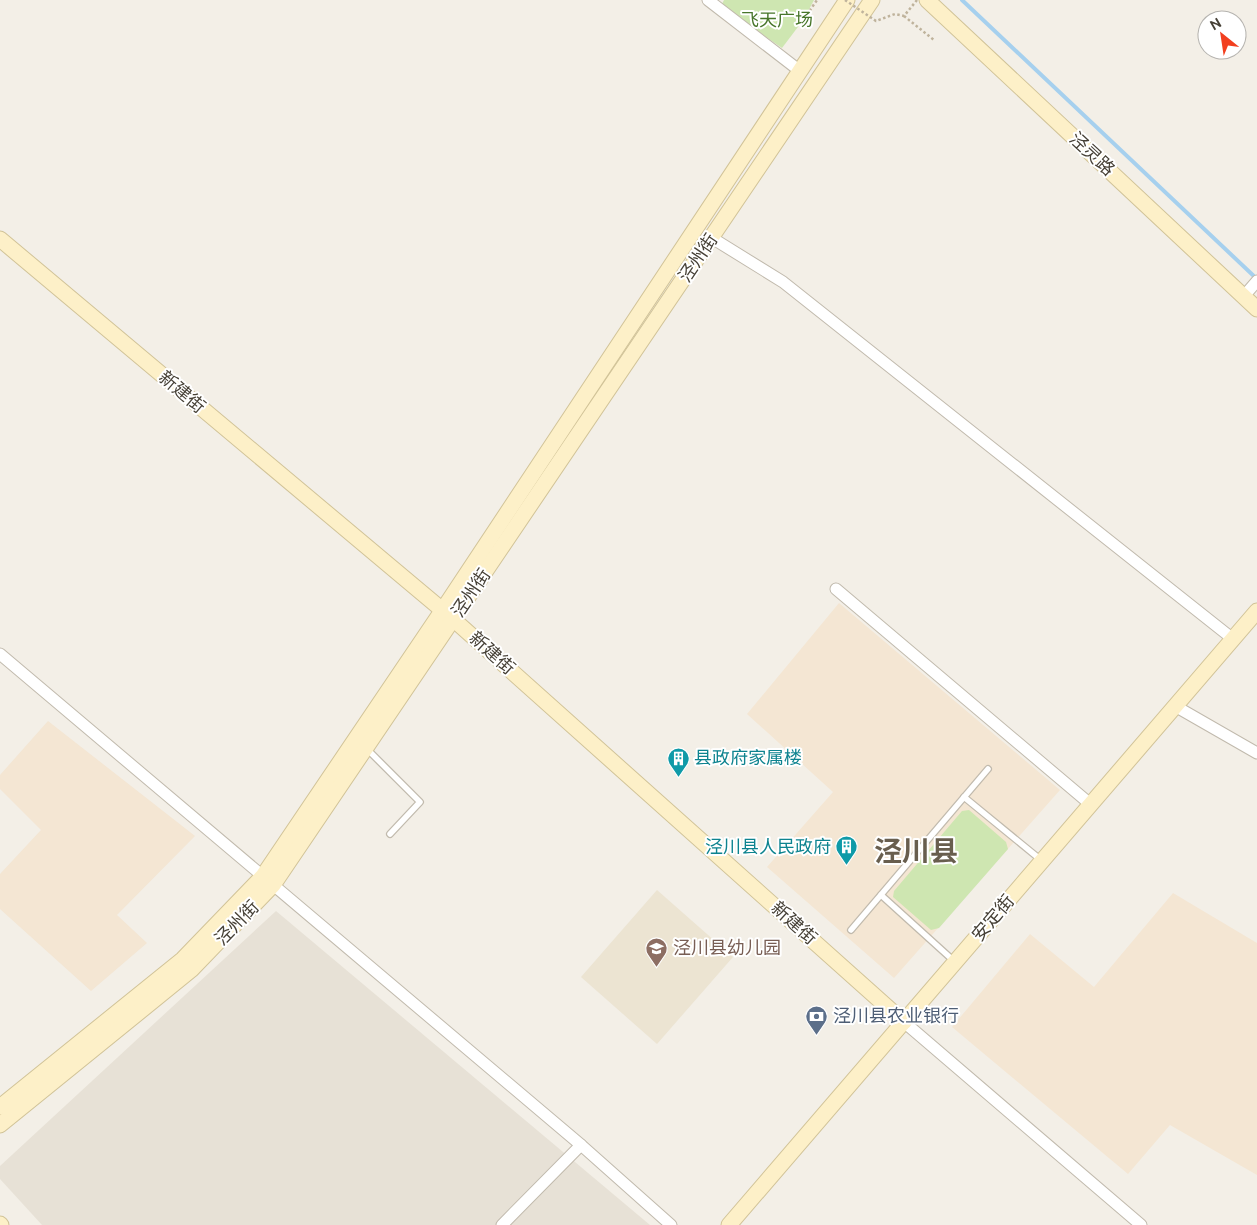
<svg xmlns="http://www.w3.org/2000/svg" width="1257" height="1225" font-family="Ubuntu,'Noto Sans SC',sans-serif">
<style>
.residential{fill:#e7e1d6}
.commercial{fill:#f4e6d3}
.education{fill:#ece4d2}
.green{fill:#cee6b1}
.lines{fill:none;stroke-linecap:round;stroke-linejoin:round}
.stream{stroke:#a6d0ee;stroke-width:4}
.lane-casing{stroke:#c1baad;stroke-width:8}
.street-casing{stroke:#c1baad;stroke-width:13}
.secondary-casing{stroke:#d1c398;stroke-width:17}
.path{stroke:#bfb39c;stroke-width:2.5;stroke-dasharray:2.5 2.5;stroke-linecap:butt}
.lane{stroke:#fff;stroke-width:5.5}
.street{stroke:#fff;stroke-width:11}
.secondary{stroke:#fdf0c8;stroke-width:15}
.path-bridge{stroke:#bfb39c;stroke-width:2.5;stroke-dasharray:2.5 2.5;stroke-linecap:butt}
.labels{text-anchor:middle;stroke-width:4;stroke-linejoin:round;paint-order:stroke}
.park-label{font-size:18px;fill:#48762b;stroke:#fff}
.street-label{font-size:18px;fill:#464036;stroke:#fff}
.culture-label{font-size:18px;fill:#0d838f;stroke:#fff;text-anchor:start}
.education-label{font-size:18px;fill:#785e54;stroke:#fff;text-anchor:start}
.service-label{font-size:18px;fill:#4e5e75;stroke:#fff;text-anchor:start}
.town-label{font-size:28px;font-weight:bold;fill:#685e4e;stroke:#fff}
</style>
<rect width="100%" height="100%" fill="#f3efe7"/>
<path class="residential" d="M276,911L650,1225H42L0,1179V1166Z"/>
<g class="commercial">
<path d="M839,603L1060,790L894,978L767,867L833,792L747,714Z"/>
<path d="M48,721L195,836L117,915L147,943L91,991L0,909V874L41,830L0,789V775Z"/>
<path d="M1173,893L1257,943V1175L1170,1125L1128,1174L952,1027L1030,934L1094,987Z"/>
</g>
<path class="education" d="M657,890L733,957L657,1044L581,977Z"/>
<g class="green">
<path d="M724,0H814L804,19L782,48L721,6Z"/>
<path d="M969,810L1006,842L1008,849L939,928L931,930L893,897L894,891L962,811Z"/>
</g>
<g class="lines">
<path class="stream" d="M962,0L1257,279"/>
<defs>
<g id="lane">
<path d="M366,748L420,802L390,834"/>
<path d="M964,797L1041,860"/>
<path d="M881,895L955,962"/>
<path d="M851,930L988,769"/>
</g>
<g id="street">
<path d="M708,0L800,71"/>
<path d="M712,238L783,282L1233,639"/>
<path d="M1244,296L1257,281"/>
<path d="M836,589L1089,803"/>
<path d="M0,654L581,1145L671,1225"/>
<path d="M1175,706L1257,753"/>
<path d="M904,1022L1141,1225"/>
<path d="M502,1225L581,1145"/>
</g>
<g id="secondary">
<path d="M927,0L1257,309"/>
<path d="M0,239L453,619L904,1022"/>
<path d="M0,1107L183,959L263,876L442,611L847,0"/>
<path d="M0,1125L191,970L273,885L872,0"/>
<path d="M0,1224L1,1225"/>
<path d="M729,1225L1257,611"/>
</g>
</defs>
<use href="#lane" class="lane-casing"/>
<use href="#street" class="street-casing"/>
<use href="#secondary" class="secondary-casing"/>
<g class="path">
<path d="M904,16L934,40"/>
<path d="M804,19L817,0"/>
</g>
<use href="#lane" class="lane"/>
<use href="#street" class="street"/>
<use href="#secondary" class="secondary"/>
<path class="path-bridge" d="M845,0L876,21L895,14L904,16L917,0"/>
</g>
<defs>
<symbol id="building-pin" viewBox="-11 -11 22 30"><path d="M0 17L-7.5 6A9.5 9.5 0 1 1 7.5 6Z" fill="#0f9aa8" stroke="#fff"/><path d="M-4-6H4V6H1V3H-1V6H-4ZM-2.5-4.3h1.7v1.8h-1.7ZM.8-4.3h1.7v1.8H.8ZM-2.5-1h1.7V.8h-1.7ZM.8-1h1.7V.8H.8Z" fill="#fff"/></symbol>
<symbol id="school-pin" viewBox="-11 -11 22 30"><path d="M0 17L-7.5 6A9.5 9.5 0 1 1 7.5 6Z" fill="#8d6e63" stroke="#fff"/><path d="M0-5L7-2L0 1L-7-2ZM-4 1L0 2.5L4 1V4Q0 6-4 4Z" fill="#fff"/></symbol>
<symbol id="bank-pin" viewBox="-11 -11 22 30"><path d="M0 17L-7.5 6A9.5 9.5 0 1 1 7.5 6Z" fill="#5c6f8a" stroke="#fff"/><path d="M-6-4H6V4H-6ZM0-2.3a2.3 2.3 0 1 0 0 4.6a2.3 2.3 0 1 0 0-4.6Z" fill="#fff"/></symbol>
</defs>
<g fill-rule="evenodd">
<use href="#building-pin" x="666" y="746" width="25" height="34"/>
<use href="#building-pin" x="834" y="834" width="25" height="34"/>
<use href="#school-pin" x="644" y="936" width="25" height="34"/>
<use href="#bank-pin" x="804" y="1004" width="25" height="34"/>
</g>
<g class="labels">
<g class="park-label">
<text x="777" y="26">飞天广场</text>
</g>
<g class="street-label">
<text transform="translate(1092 154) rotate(43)" y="6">泾灵路</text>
<text transform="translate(698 258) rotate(-56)" y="6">泾州街</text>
<text transform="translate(182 392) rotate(40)" y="6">新建街</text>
<text transform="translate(471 593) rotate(-56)" y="6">泾州街</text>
<text transform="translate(492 653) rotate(42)" y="6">新建街</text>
<text transform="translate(993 918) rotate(-50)" y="6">安定街</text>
<text transform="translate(237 923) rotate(-46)" y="6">泾州街</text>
<text transform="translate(794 923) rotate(42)" y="6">新建街</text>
</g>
<g class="culture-label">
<text x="694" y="764">县政府家属楼</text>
<text x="831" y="853" text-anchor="end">泾川县人民政府</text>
</g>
<g class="education-label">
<text x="673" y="954">泾川县幼儿园</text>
</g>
<g class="service-label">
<text x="833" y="1022">泾川县农业银行</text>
</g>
<g class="town-label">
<text x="916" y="861">泾川县</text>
</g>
</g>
<g transform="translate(1222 35) rotate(330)"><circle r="24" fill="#ffffff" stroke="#b5b3af"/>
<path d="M0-4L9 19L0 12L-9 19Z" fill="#f23f1f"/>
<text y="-8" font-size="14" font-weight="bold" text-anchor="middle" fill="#464036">N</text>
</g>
</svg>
